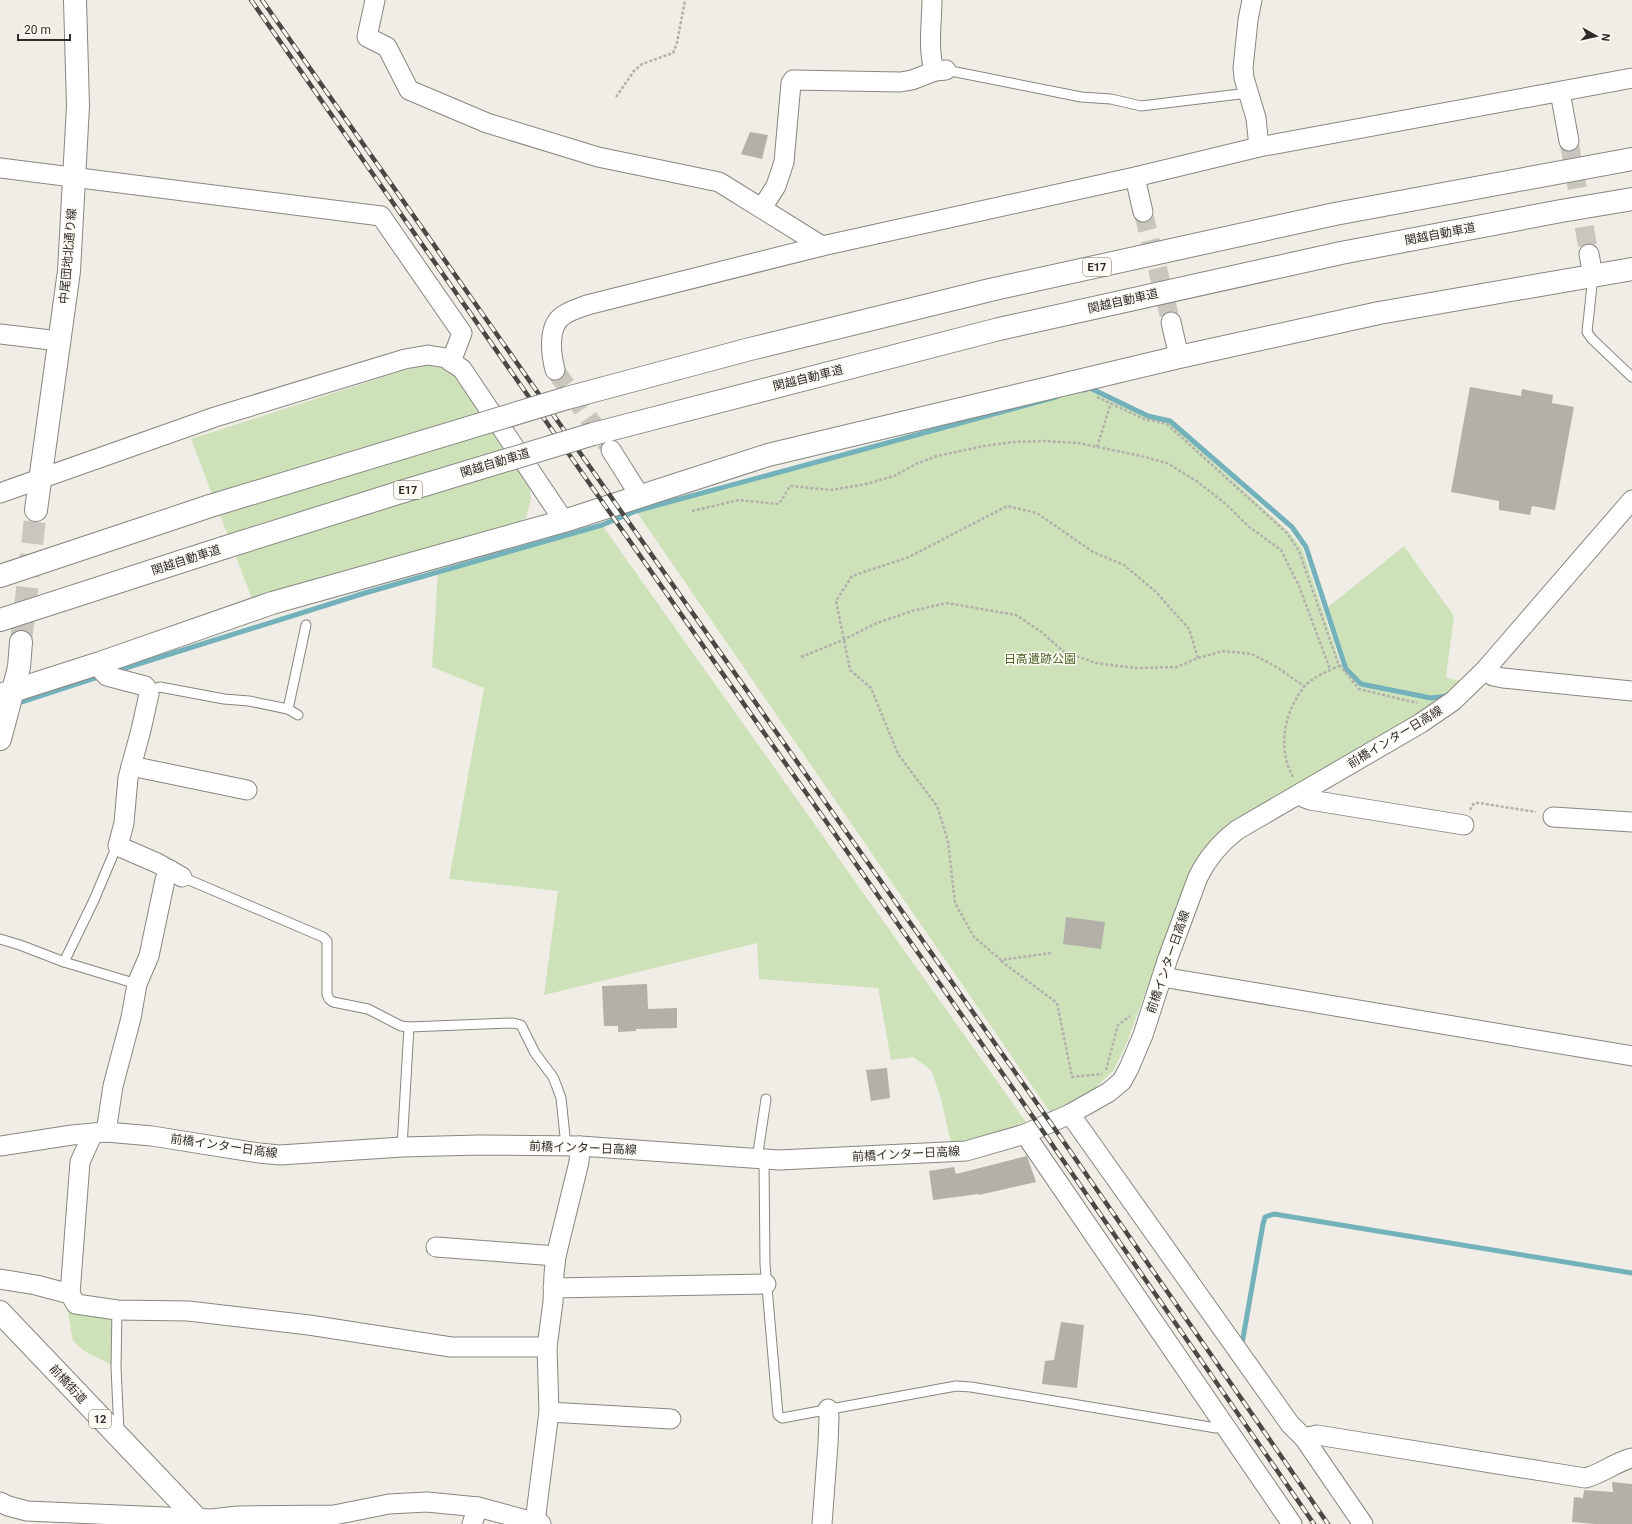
<svg xmlns="http://www.w3.org/2000/svg" width="1632" height="1524" font-family="Roboto,'Noto Sans JP',sans-serif">
<style>
.green{fill:#cee2ba}
.lines{fill:none;stroke-linecap:round;stroke-linejoin:round}
.stream{stroke:#74b2bb;stroke-width:5}
.building{fill:#b2b0a9}
.minor-tunnel{stroke:#c9c6c0;stroke-width:19;stroke-dasharray:19 10;stroke-linecap:butt}
.tertiary-tunnel{stroke:#c9c6c0;stroke-width:22;stroke-dasharray:22 11;stroke-linecap:butt}
.service-casing{stroke:#888680;stroke-width:11}
.minor-casing{stroke:#888680;stroke-width:21}
.tertiary-casing{stroke:#888680;stroke-width:24}
.primary-casing{stroke:#888680;stroke-width:24}
.motorway-casing{stroke:#888680;stroke-width:24}
.path{stroke:#b3b0ab;stroke-width:2.5;stroke-dasharray:3 2;stroke-linecap:butt}
.service{stroke:#fff;stroke-width:9}
.minor{stroke:#fff;stroke-width:19}
.tertiary{stroke:#fff;stroke-width:22}
.primary{stroke:#fff;stroke-width:22}
.motorway{stroke:#fff;stroke-width:22}
.rail-casing{stroke:#494845;stroke-width:4.5}
.rail{stroke:#fdfbf3;stroke-width:3;stroke-dasharray:9;stroke-linecap:butt}
.motorway-bridge-casing{stroke:#888680;stroke-width:24;stroke-linecap:butt}
.motorway-bridge{stroke:#fff;stroke-width:22}
.labels{text-anchor:middle;stroke-width:3;stroke-linejoin:round;paint-order:stroke}
.shield{fill:#fdfbf3;stroke:#6b6a66;stroke-width:1}
.shield-label{font-size:11px;font-weight:bold;fill:#2d2c2a}
.street-label{font-size:12px;fill:#2d2c2a;stroke:#fdfbf3}
.park-label{font-size:12px;fill:#476223;stroke:#fdfbf3}
</style>
<rect width="100%" height="100%" fill="#f0ede6"/>
<g class="green">
<path d="M426,365L448,369L464,384L529,482L531,499L526,518L510,526L252,599L191,439L402,371Z"/>
<path d="M1090,388L1148,416L1170,421L1289,532L1302,548L1341,665L1347,663L1328,607L1404,546L1454,616L1446,677L1459,681L1449,693L1400,727L1217,834L1205,848L1189,875L1127,1042L1114,1070L1089,1094L1050,1112L636,511Z"/>
<path d="M602,525L1026,1122L952,1147L940,1095L931,1070L913,1057L891,1060L878,988L759,979L757,943L544,995L558,891L449,879L484,688L432,667L438,572Z"/>
<path d="M73,1309L111,1314L114,1320L112,1365L84,1351L73,1341L68,1314Z"/>
</g>
<g class="lines">
<g class="stream">
<path d="M1085,390L1090,388L1148,416L1170,421L1292,527L1306,547L1346,669L1361,684L1431,698L1447,696"/>
<path d="M116,671L365,593L602,525L636,511L1056,397"/>
<path d="M15,704L101,676"/>
<path d="M1242,1344L1263,1224L1265,1217L1274,1214L1632,1273"/>
</g>
</g>
<g class="building">
<path d="M750,132L768,135L762,159L741,154Z"/>
<path d="M1470,387L1521,396L1522,389L1553,395L1552,403L1574,407L1555,510L1532,506L1530,515L1499,510V501L1451,492Z"/>
<path d="M1066,917L1105,922L1101,949L1063,944Z"/>
<path d="M647,984L648,1009L677,1008V1028L636,1029V1031L618,1032V1026H604L602,986Z"/>
<path d="M887,1068L890,1098L871,1101L866,1070Z"/>
<path d="M1027,1156L1036,1182L979,1195V1194L933,1200L929,1171L954,1167L956,1174Z"/>
<path d="M1061,1322L1084,1325L1077,1388L1042,1384L1045,1361L1054,1360Z"/>
<path d="M1612,1482L1632,1484V1524H1595L1572,1522L1574,1497L1583,1498L1584,1490L1613,1492Z"/>
</g>
<g class="lines">
<g class="minor-tunnel">
<path d="M1569,141L1589,254"/>
<path d="M1143,212L1171,322"/>
<path d="M555,370L607,444"/>
</g>
<path class="tertiary-tunnel" d="M21,642L36,510"/>
<defs>
<g id="service">
<path d="M946,70L1081,97L1111,99L1141,106L1240,94L1247,92"/>
<path d="M1593,276L1587,332L1592,339L1632,377"/>
<path d="M148,690L160,687L224,699L249,701L288,709L298,715"/>
<path d="M288,709L306,625"/>
<path d="M182,877L323,937L327,941V994L329,999L333,1002L368,1009L401,1026L409,1027L513,1023L521,1025L535,1053L553,1077L557,1087L561,1098L566,1146"/>
<path d="M0,939L20,945L64,962L137,984"/>
<path d="M64,962L94,900L113,855L118,846"/>
<path d="M402,1147L409,1027"/>
<path d="M757,1159L766,1099"/>
<path d="M764,1160L765,1264L778,1415L782,1418L956,1386L971,1387L1216,1428L1225,1425"/>
<path d="M117,1310L116,1367L119,1432"/>
</g>
<g id="minor">
<path d="M375,0L367,37L387,47L409,90L487,123L598,157L719,182L822,246"/>
<path d="M932,0C932,21 927,52 935,71"/>
<path d="M1252,0L1248,20L1243,68L1244,78L1256,118L1259,147"/>
<path d="M1560,92L1569,141"/>
<path d="M0,168L381,216L462,333L451,362"/>
<path d="M1135,177L1143,212"/>
<path d="M762,208L776,186L784,162L791,83L793,80L900,82L912,80L935,71L946,70"/>
<path d="M1589,254L1593,276"/>
<path d="M1171,322L1179,357"/>
<path d="M0,334L59,341"/>
<path d="M555,370C551,354 547,325 564,315C571,310 580,308 587,305L822,246L1135,177L1259,147L1632,78"/>
<path d="M611,450L640,496"/>
<path d="M0,493L215,417L405,359L428,355L446,358L462,369L564,521"/>
<path d="M100,663L103,672L107,676L145,686L148,690L149,694L141,730L128,778L124,823L118,846L157,863L182,877"/>
<path d="M1485,670L1493,676L1503,678L1632,691"/>
<path d="M131,766L247,790"/>
<path d="M1301,793L1305,798L1310,800L1464,825"/>
<path d="M1553,817L1632,822"/>
<path d="M1162,977L1632,1056"/>
<path d="M1070,1114L1290,1424L1304,1438L1363,1524"/>
<path d="M106,1132L113,1086L131,1018L137,984L149,956L165,880L170,870"/>
<path d="M1025,1134L1292,1524"/>
<path d="M0,1146L72,1135L106,1132L152,1136L259,1153L280,1155L402,1147L479,1145L580,1146L779,1160L966,1151L1025,1134L1070,1114L1109,1092L1122,1081L1129,1068L1143,1035L1168,958L1198,877C1208,857 1220,843 1237,830L1421,723L1453,701L1485,670L1632,500"/>
<path d="M436,1247L556,1256"/>
<path d="M0,1279L36,1285L70,1294L76,1304L117,1310L188,1311L309,1325L451,1347H547"/>
<path d="M553,1288L766,1284"/>
<path d="M70,1294L80,1162L93,1133"/>
<path d="M549,1412L671,1419"/>
<path d="M1304,1438L1317,1435L1585,1478C1602,1474 1615,1462 1632,1458"/>
<path d="M0,1502L8,1506L27,1511L211,1519L238,1516L334,1515L389,1504L427,1502L478,1507L541,1524"/>
<path d="M535,1522L549,1412L547,1347L553,1302L554,1274L556,1256L579,1162L580,1146"/>
<path d="M472,1524L478,1507"/>
<path d="M822,1524L828,1444L829,1417L828,1409"/>
</g>
<g id="tertiary">
<path d="M36,510L69,271L78,106L75,0"/>
<path d="M0,695L100,663L272,603L564,521L768,455L1179,357L1379,313L1632,269"/>
<path d="M0,739L16,679L19,667L21,642"/>
</g>
<path id="primary" d="M0,1312L202,1524"/>
<g id="motorway">
<path d="M567,398L750,349L990,290L1335,214L1632,159"/>
<path d="M593,434L999,329L1341,253L1561,211L1632,199"/>
<path d="M0,576L210,506"/>
<path d="M0,620L223,548"/>
</g>
</defs>
<use href="#service" class="service-casing"/>
<use href="#minor" class="minor-casing"/>
<use href="#tertiary" class="tertiary-casing"/>
<use href="#primary" class="primary-casing"/>
<use href="#motorway" class="motorway-casing"/>
<g class="path">
<path d="M616,97L634,71L642,64L673,53L677,43L685,0"/>
<path d="M1097,397L1144,419L1167,424L1287,533L1299,551L1338,663L1359,689L1417,703"/>
<path d="M1097,447L1111,403"/>
<path d="M692,511L739,500L779,504L790,486L831,490L866,484L894,476L916,464L937,456L984,446L1013,442L1044,441L1078,443L1141,456L1167,463L1198,482L1227,505L1248,526L1281,550L1299,586L1330,669"/>
<path d="M801,657L843,640L877,623L912,611L947,603L1016,615L1040,631L1063,651L1096,663L1135,668L1177,667L1198,658L1223,651L1252,654L1275,666L1304,686"/>
<path d="M1293,777C1277,748 1284,713 1304,687C1310,679 1330,669 1340,666"/>
<path d="M1470,810L1474,803H1479L1536,812"/>
<path d="M1051,953L1001,960L974,937L955,903L948,841L937,806L898,754L871,688L850,670L836,601L852,576L909,557L1007,506L1037,513L1093,552L1124,565L1156,592L1189,629L1198,658"/>
<path d="M1001,961L1057,1003L1072,1077L1102,1074"/>
<path d="M1106,1070L1118,1025L1130,1016"/>
</g>
<use href="#service" class="service"/>
<use href="#minor" class="minor"/>
<use href="#tertiary" class="tertiary"/>
<use href="#primary" class="primary"/>
<use href="#motorway" class="motorway"/>
<defs>
<g id="rail">
<path d="M251,0L1040,1127L1314,1524"/>
<path d="M262,0L1050,1122L1328,1524"/>
</g>
</defs>
<use href="#rail" class="rail-casing"/>
<use href="#rail" class="rail"/>
<defs>
<g id="motorway-bridge">
<path d="M210,506L567,398"/>
<path d="M223,548L401,492L593,434"/>
</g>
</defs>
<use href="#motorway-bridge" class="motorway-bridge-casing"/>
<use href="#motorway-bridge" class="motorway-bridge"/>
</g>
<g class="labels">
<g class="shield">
<rect x="1083" y="258" width="28" height="18" rx="3"/>
<rect x="394" y="481" width="28" height="18" rx="3"/>
<rect x="89" y="1410" width="22" height="18" rx="3"/>
</g>
<g class="shield-label">
<text x="1097" y="271">E17</text>
<text x="408" y="494">E17</text>
<text x="100" y="1423">12</text>
</g>
<g class="street-label">
<text transform="translate(1440 234) rotate(-11)" y="4">関越自動車道</text>
<text transform="translate(68 256) rotate(-85)" y="4">中尾団地北通り線</text>
<text transform="translate(1123 301) rotate(-13)" y="4">関越自動車道</text>
<text transform="translate(808 378) rotate(-14)" y="4">関越自動車道</text>
<text transform="translate(495 463) rotate(-17)" y="4">関越自動車道</text>
<text transform="translate(186 560) rotate(-18)" y="4">関越自動車道</text>
<text transform="translate(1395 737) rotate(-31)" y="4">前橋インター日高線</text>
<text transform="translate(1168 962) rotate(-71)" y="4">前橋インター日高線</text>
<text transform="translate(224 1146) rotate(8)" y="4">前橋インター日高線</text>
<text transform="translate(583 1148) rotate(2)" y="4">前橋インター日高線</text>
<text transform="translate(906 1154) rotate(-3)" y="4">前橋インター日高線</text>
<text transform="translate(68 1384) rotate(47)" y="4">前橋街道</text>
</g>
<g class="park-label">
<text x="1040" y="663">日高遺跡公園</text>
</g>
</g>
<g transform="translate(1596 36) rotate(98)" stroke="#fdfbf3" stroke-width="3" paint-order="stroke">
<path d="M0-3L7 15L0 10L-7 15Z" fill="#2d2c2a"/>
<text y="-6" font-size="11" font-weight="bold" text-anchor="middle" fill="#2d2c2a">N</text>
</g>
<path d="M18 34v6h52v-6" fill="none" stroke="#2d2c2a" stroke-width="2"/>
<text x="24" y="34" font-size="12" fill="#2d2c2a" stroke="#fdfbf3" stroke-width="3" paint-order="stroke">20 m</text>
</svg>
